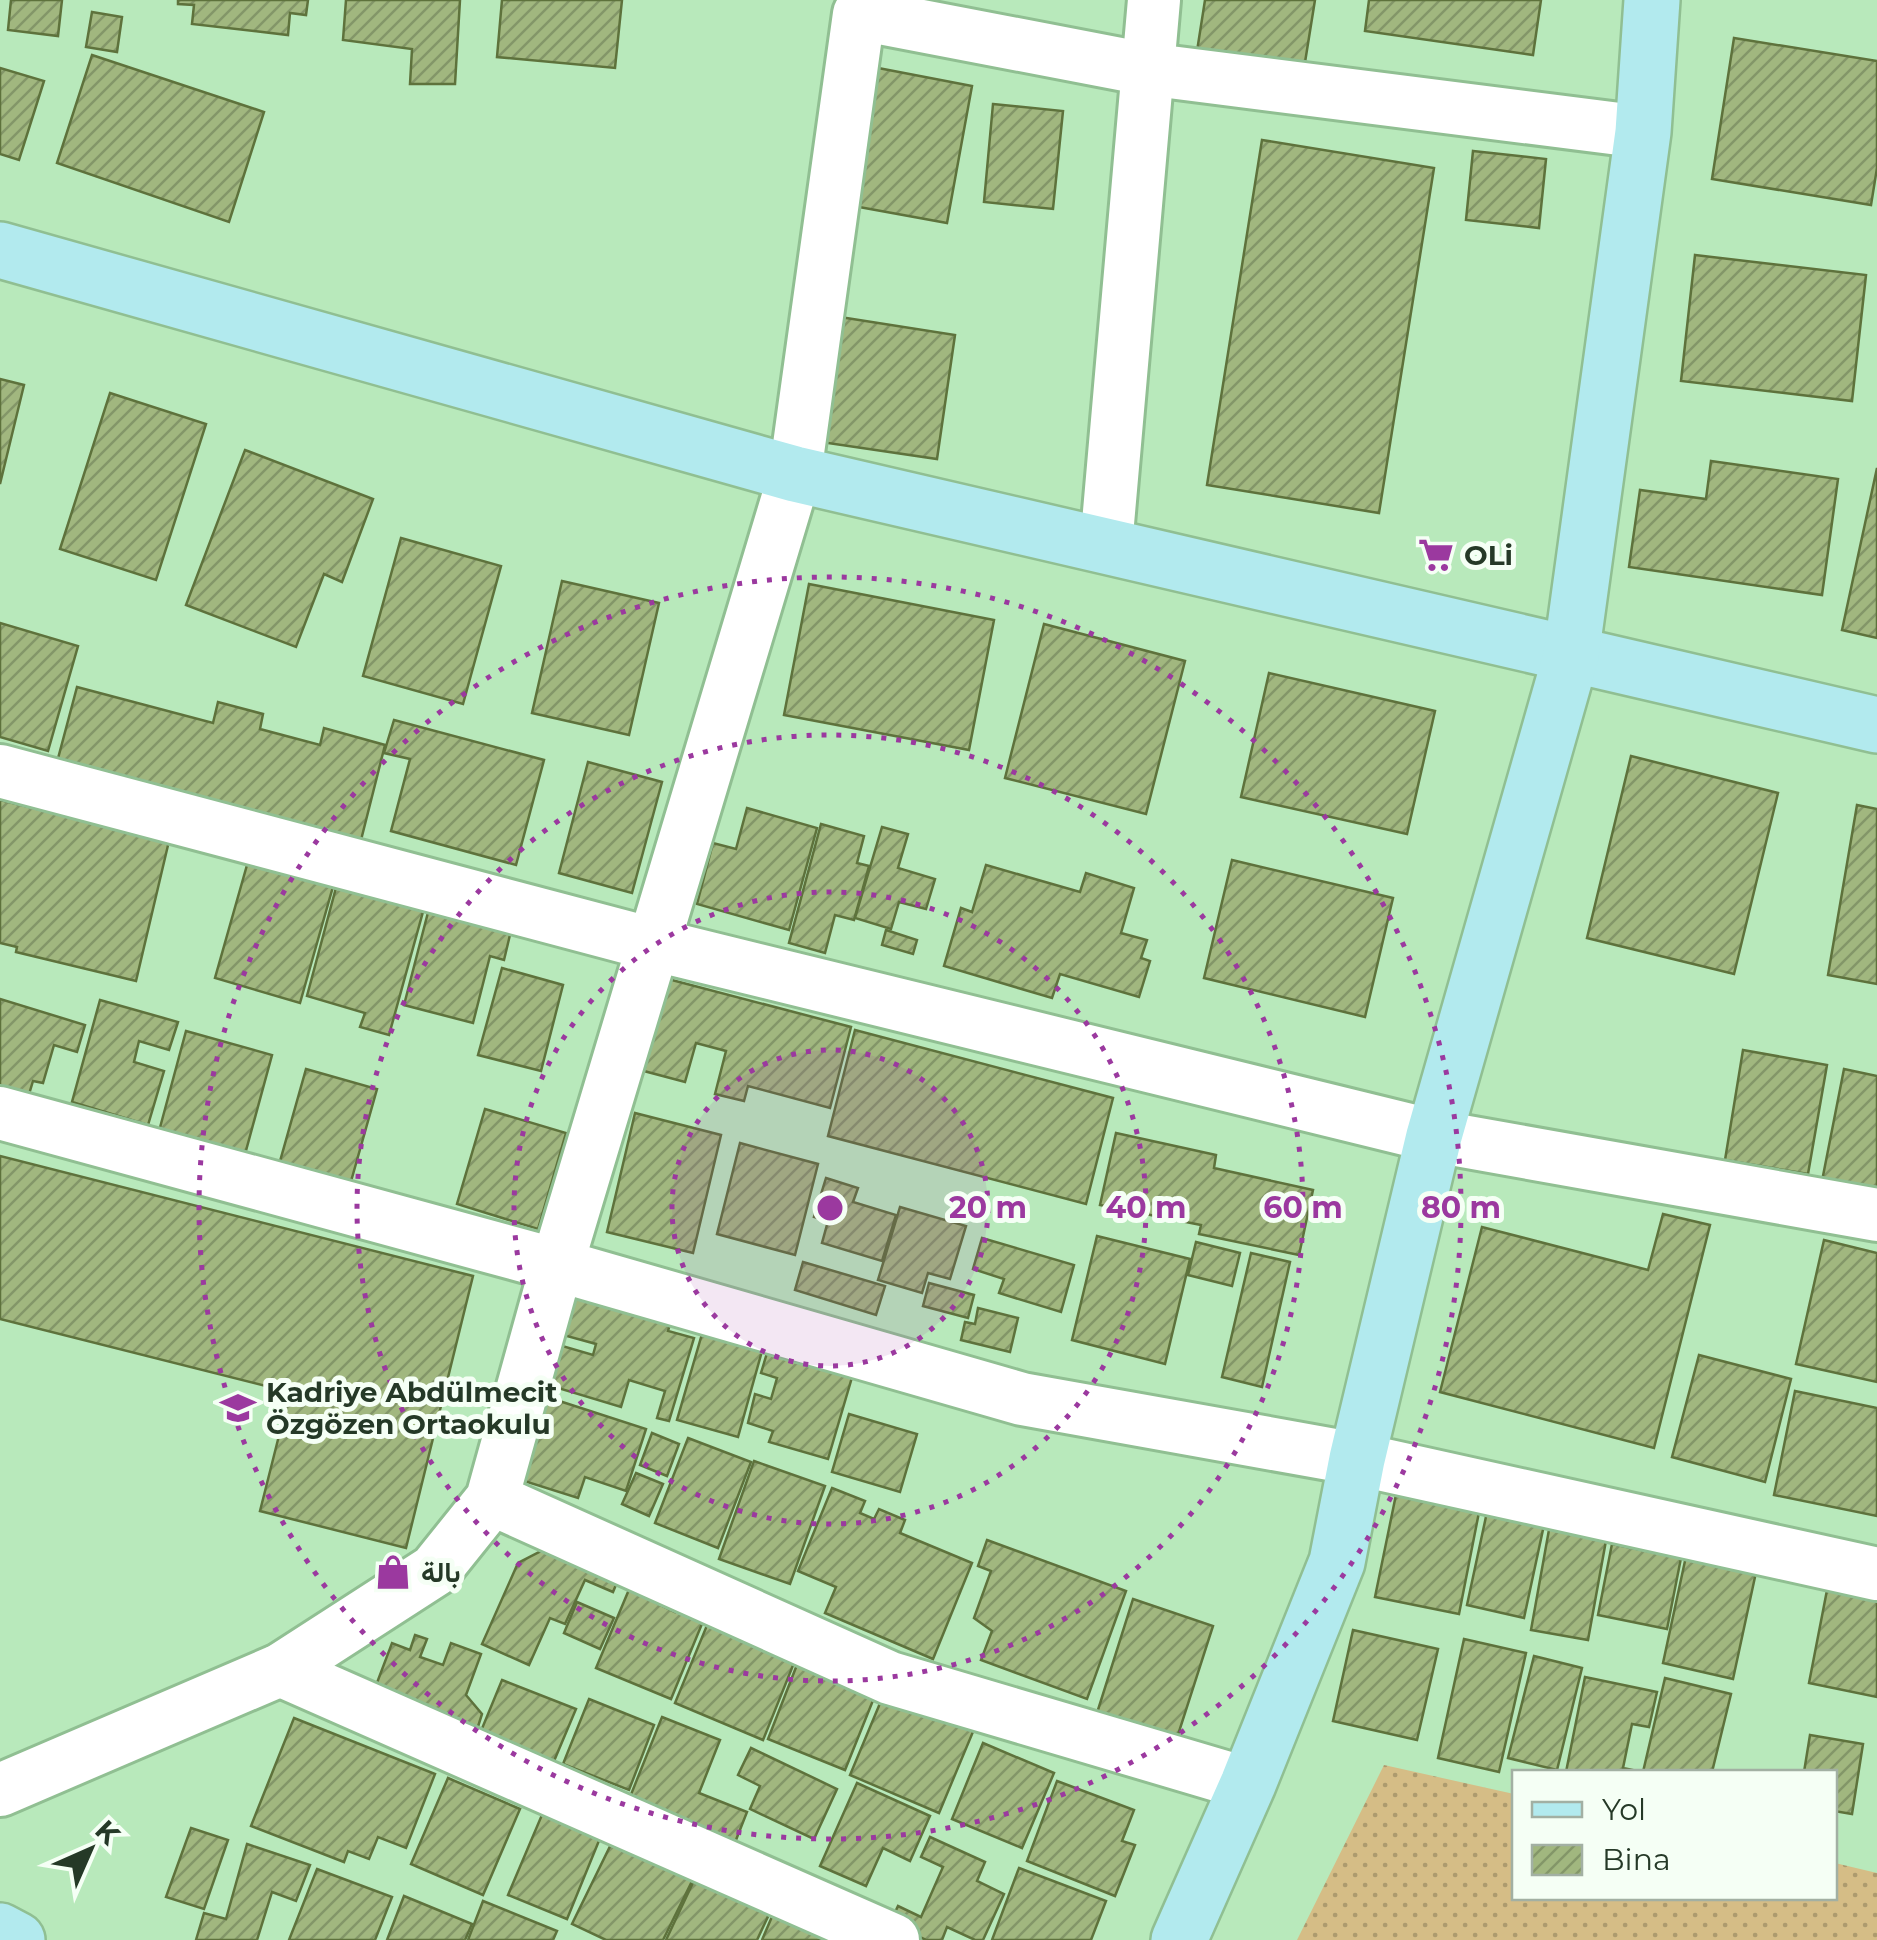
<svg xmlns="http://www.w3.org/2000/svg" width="1877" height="1940" font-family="Montserrat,Vazirmatn,sans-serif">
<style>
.grass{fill:url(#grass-dots)}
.building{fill:url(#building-hatch);stroke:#5e723c;stroke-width:2.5}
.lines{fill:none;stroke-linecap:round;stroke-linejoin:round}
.street-casing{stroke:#90bf92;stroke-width:58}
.secondary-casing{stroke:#90bf92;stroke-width:60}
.street{stroke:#fff;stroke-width:52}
.secondary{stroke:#b2eaee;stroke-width:55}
.ring{fill:none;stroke:#9b399f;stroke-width:5;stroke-dasharray:5 10}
.labels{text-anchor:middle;stroke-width:10;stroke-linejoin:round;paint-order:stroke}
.poi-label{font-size:28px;font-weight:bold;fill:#253927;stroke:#f5fff5;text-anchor:start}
.centre{fill:#9b399f;stroke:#f5fff5;stroke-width:5}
.ring-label{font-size:30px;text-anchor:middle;font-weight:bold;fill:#9b399f;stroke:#f5fff5;stroke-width:10;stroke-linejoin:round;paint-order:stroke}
</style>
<defs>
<pattern id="grass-dots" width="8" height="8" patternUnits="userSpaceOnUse" patternTransform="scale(2.5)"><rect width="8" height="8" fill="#d5bd86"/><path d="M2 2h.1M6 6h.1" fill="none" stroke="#ad9b6e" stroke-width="1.8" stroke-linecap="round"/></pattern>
<pattern id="building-hatch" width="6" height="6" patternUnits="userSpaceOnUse" patternTransform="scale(2.5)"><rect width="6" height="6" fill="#a1b77f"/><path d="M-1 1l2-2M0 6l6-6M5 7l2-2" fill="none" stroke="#839668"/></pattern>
</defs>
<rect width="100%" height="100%" fill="#b8e9bb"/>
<path class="grass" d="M1384,1765L1514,1794V1898H1834L1835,1863L1877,1873V1940H1297Z"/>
<g class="building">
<path d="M11,0H62L58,36L8,30Z"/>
<path d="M178,0H308L306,15L290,13L288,35L192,24L194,5L178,4Z"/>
<path d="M346,0H460L455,84H410L412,49L343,40Z"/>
<path d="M502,0H622L615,68L497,57Z"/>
<path d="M1205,0H1315L1302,81L1195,64Z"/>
<path d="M1369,0H1541L1533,55L1365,31Z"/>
<path d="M92,12L122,17L117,52L86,47Z"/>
<path d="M1734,38L1877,61V168L1871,205L1712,179Z"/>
<path d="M92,55L264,112L229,222L57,163Z"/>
<path d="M873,67L972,86L947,223L848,205Z"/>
<path d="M0,68L44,81L19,160L0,154Z"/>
<path d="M993,104L1063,111L1053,209L984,202Z"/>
<path d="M1262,140L1434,168L1379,513L1207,485Z"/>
<path d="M1473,151L1546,159L1539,228L1466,220Z"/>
<path d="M1695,255L1866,275L1852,401L1681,381Z"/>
<path d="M840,317L955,335L937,459L821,442Z"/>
<path d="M0,379L24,385L0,484Z"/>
<path d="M110,393L206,424L156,580L60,549Z"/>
<path d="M245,450L373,499L342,582L324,574L296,647L186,605Z"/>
<path d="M1711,461L1838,479L1822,595L1629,567L1640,490L1706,499Z"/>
<path d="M1877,468V638L1842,630Z"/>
<path d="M401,538L501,566L463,704L363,676Z"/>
<path d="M562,581L659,603L629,735L532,713Z"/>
<path d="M809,584L994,620L969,750L784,715Z"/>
<path d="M0,623L78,646L48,751L0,737Z"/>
<path d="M1044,624L1185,661L1146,814L1005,778Z"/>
<path d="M1269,673L1435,711L1407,834L1241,797Z"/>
<path d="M77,687L213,723L218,702L263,714L260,729L320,745L324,728L385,745L359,848L56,766Z"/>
<path d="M394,720L544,760L516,865L391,831L410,759L384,753Z"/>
<path d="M1631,756L1778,793L1734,974L1587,938Z"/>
<path d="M588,762L662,782L632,893L559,873Z"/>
<path d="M0,800L169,841L136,981L16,952L17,947L0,943Z"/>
<path d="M1857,805L1877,809V984L1828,975Z"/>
<path d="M747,808L817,828L789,930L697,904L713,843L736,849Z"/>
<path d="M821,824L864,836L857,863L869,866L854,920L835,915L825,953L789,943Z"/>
<path d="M882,827L908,834L898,868L935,879L926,909L899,902L891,929L855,918Z"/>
<path d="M249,858L334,883L300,1003L215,978Z"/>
<path d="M1232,860L1393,898L1365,1017L1204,978Z"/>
<path d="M986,865L1080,892L1086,873L1134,888L1121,933L1147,940L1141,958L1150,961L1139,997L1060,974L1052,998L944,966L961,908L972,912Z"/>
<path d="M337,884L424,908L389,1035L360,1027L365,1013L307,996Z"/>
<path d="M432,897L514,918L504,960L490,956L473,1023L404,1005Z"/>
<path d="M886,930L917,940L913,954L882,945Z"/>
<path d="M502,968L563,985L541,1071L478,1055Z"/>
<path d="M668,979L851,1027L830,1108L748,1086L744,1101L715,1094L726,1051L696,1043L685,1082L644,1071Z"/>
<path d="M0,999L85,1025L77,1052L54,1045L43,1083L33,1081L24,1111L0,1104Z"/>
<path d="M100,1000L178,1022L169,1050L139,1041L134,1062L164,1071L148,1125L72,1102Z"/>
<path d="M855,1030L1113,1098L1086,1204L828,1136Z"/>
<path d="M186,1031L272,1055L244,1158L158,1135Z"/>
<path d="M1743,1050L1827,1065L1808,1174L1725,1160Z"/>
<path d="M306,1069L377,1089L348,1192L277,1172Z"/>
<path d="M1844,1069L1877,1076V1192L1822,1181Z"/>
<path d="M485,1109L566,1133L538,1229L457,1204Z"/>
<path d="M635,1113L721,1135L693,1253L607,1232Z"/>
<path d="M1116,1133L1216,1155L1214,1168L1313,1190L1299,1255L1199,1234L1201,1225L1100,1205Z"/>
<path d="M740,1143L818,1164L795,1255L717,1234Z"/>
<path d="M0,1156L473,1276L406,1548L260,1511L290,1392L0,1319Z"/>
<path d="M826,1178L858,1188L853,1202L896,1215L882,1261L822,1243L828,1221L814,1217Z"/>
<path d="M900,1207L966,1226L950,1279L928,1273L922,1293L878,1280Z"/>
<path d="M1663,1214L1710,1225L1654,1448L1440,1392L1482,1227L1648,1270Z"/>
<path d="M1097,1236L1190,1259L1165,1364L1072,1340Z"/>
<path d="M982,1238L1074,1265L1061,1312L999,1293L1004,1279L973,1269Z"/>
<path d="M1824,1240L1877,1253V1382L1796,1364Z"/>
<path d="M1196,1242L1240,1253L1232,1286L1188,1275Z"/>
<path d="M1251,1253L1290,1262L1262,1387L1222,1377Z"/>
<path d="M803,1262L885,1286L876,1315L795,1290Z"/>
<path d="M578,1282L671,1321L668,1331L694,1338L669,1421L657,1418L665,1391L629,1380L621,1407L548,1385L559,1345L593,1355L596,1344L563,1335Z"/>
<path d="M929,1283L974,1295L968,1318L923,1306Z"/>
<path d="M978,1308L1018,1318L1010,1352L961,1340L965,1322L975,1324Z"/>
<path d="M702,1334L762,1351L738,1437L677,1420Z"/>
<path d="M770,1343L855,1367L828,1459L769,1442L773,1431L748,1423L755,1394L771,1399L777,1378L761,1373Z"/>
<path d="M1699,1355L1791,1379L1765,1482L1672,1457Z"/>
<path d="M1795,1391L1877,1408V1516L1774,1495Z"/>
<path d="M547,1397L646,1429L626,1491L585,1477L578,1498L521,1480Z"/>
<path d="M849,1414L917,1434L900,1492L832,1472Z"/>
<path d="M652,1433L679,1444L667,1476L640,1465Z"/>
<path d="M688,1438L751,1462L718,1548L655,1523Z"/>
<path d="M754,1461L825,1486L790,1584L719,1559Z"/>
<path d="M636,1473L663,1484L649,1516L622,1504Z"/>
<path d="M1398,1485L1481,1502L1459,1614L1375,1597Z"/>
<path d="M832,1488L865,1501L860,1513L874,1519L879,1509L905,1520L900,1533L972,1563L933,1659L825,1613L836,1587L798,1571Z"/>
<path d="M1490,1498L1547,1511L1524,1618L1467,1605Z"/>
<path d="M1552,1513L1609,1524L1588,1640L1531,1630Z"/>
<path d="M987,1540L1126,1591L1087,1699L981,1660L992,1631L974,1618L991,1571L978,1566Z"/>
<path d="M1612,1544L1681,1558L1667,1629L1598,1615Z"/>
<path d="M553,1545L620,1575L613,1592L585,1580L565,1624L550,1618L529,1665L482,1644L518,1563Z"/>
<path d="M1688,1547L1758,1563L1733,1679L1663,1663Z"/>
<path d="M636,1573L666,1586L658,1604L675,1612L684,1591L711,1602L671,1699L596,1668Z"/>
<path d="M1828,1585L1877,1595V1697L1809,1683Z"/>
<path d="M1133,1599L1213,1626L1177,1738L1097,1713Z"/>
<path d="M577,1602L614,1618L600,1649L564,1633Z"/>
<path d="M710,1618L798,1653L763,1740L675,1703Z"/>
<path d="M1353,1630L1438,1649L1417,1740L1333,1721Z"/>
<path d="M415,1635L427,1639L420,1657L443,1665L451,1643L481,1654L466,1695L482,1714L475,1736L372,1696L392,1643L410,1650Z"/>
<path d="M1464,1639L1526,1653L1499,1772L1438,1758Z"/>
<path d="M802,1652L880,1683L845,1770L768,1739Z"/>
<path d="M1534,1656L1582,1668L1557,1770L1508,1758Z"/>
<path d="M1585,1677L1657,1692L1649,1727L1632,1724L1623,1768L1642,1772H1566Z"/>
<path d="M1665,1678L1731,1694L1712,1772H1643Z"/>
<path d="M502,1680L576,1709L554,1761L481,1731Z"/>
<path d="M886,1689L975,1727L939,1813L850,1775Z"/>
<path d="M589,1699L654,1725L629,1790L563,1764Z"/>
<path d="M662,1717L720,1740L699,1793L747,1812L734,1845L628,1802Z"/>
<path d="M294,1718L435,1774L406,1848L378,1837L369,1859L348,1851L344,1862L251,1826Z"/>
<path d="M1810,1735L1863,1744L1852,1814L1834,1811V1772H1804Z"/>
<path d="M983,1743L1054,1773L1022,1848L952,1819Z"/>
<path d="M751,1748L837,1789L814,1839L750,1809L760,1786L738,1775Z"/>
<path d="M448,1778L520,1809L483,1895L411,1864Z"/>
<path d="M1057,1781L1134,1810L1122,1841L1135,1845L1115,1896L1027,1861Z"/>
<path d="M857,1783L930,1816L910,1861L883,1848L866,1886L820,1866Z"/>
<path d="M547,1803L605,1826L567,1919L508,1895Z"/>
<path d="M191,1828L228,1840L204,1909L166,1897Z"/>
<path d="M619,1828L699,1867L663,1940H606L572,1924Z"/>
<path d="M930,1837L985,1862L977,1881L1004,1894L983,1940H975L947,1927L942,1940H926L890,1923L898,1906L921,1917L943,1867L921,1857Z"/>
<path d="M247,1844L310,1865L296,1901L272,1892L257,1940H196L204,1913L226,1919Z"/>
<path d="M1019,1868L1106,1901L1091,1940H992Z"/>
<path d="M317,1869L392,1897L375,1940H289Z"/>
<path d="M698,1872L772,1908L757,1940H666Z"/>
<path d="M404,1896L472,1924L465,1940H387Z"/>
<path d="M483,1901L557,1931L553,1940H468Z"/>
<path d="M777,1905L854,1940H762Z"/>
</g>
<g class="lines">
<defs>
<g id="street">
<path d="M1106,546L1154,0"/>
<path d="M0,771L652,944L1434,1136L1877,1215"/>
<path d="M0,1113L557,1265L1022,1399L1357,1459L1877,1574"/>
<path d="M492,1499L890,1678L1248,1784"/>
<path d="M280,1670L893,1940"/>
<path d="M0,1790L280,1670L435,1570L492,1499L557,1265L795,474L859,14L1146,69L1643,132"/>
</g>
<g id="secondary">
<path d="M0,250L795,474L1877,725"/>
<path d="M0,1931L17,1940"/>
<path d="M1179,1940L1248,1784L1337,1562L1357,1459L1434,1136L1571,656L1643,132L1652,0"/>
</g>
</defs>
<use href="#street" class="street-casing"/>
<use href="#secondary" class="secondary-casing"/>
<use href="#street" class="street"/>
<use href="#secondary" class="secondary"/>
</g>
<circle cx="830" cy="1208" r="158" fill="#9b399f" fill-opacity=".12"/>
<g class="ring">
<circle cx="830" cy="1208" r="158"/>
<circle cx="830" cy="1208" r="316"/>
<circle cx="830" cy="1208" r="473"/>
<circle cx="830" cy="1208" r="631"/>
</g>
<defs>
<symbol id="supermarket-bare" viewBox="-9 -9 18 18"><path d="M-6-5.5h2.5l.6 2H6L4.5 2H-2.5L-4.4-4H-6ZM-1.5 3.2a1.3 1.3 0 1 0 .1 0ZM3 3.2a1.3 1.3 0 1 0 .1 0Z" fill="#9b399f" stroke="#f5fff5" stroke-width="2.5" paint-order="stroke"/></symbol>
<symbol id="school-bare" viewBox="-9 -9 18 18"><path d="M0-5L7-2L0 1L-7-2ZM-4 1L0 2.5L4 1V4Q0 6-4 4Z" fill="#9b399f" stroke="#f5fff5" stroke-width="2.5" paint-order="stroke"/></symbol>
<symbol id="shop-bare" viewBox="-9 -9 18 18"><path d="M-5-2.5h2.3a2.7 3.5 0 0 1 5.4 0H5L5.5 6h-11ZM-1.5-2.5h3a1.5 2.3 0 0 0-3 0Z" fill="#9b399f" stroke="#f5fff5" stroke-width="2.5" paint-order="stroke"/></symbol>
</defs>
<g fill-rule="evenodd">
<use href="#supermarket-bare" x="1411" y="530" width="50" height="50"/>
<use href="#school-bare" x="213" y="1383" width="50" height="50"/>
<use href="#shop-bare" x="368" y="1547" width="50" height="50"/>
</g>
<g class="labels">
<g class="poi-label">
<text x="1464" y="565">OLi</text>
<text x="266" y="1402">Kadriye Abdülmecit<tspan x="266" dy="32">Özgözen Ortaokulu</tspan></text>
<text x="421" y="1582">بالة</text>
</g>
</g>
<circle cx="830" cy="1208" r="15" class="centre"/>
<g class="ring-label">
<text x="988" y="1218">20 m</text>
<text x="1146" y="1218">40 m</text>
<text x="1303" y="1218">60 m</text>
<text x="1461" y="1218">80 m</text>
</g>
<rect x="1512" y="1770" width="325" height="130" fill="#f5fff5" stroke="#a2b0a3" stroke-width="2.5"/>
<rect x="1532" y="1802" width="50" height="15" fill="#b2eaee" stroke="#a2b0a3" stroke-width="2.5"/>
<text x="1602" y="1820" font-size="30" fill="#253927">Yol</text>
<rect x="1532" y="1845" width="50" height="30" fill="url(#building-hatch)" stroke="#a2b0a3" stroke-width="2.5"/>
<text x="1602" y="1870" font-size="30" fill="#253927">Bina</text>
<g transform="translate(90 1850) rotate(45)" stroke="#f5fff5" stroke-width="8" paint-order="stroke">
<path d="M0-8L18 38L0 25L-18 38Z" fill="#253927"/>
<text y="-15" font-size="28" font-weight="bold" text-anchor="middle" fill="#253927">K</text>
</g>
</svg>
